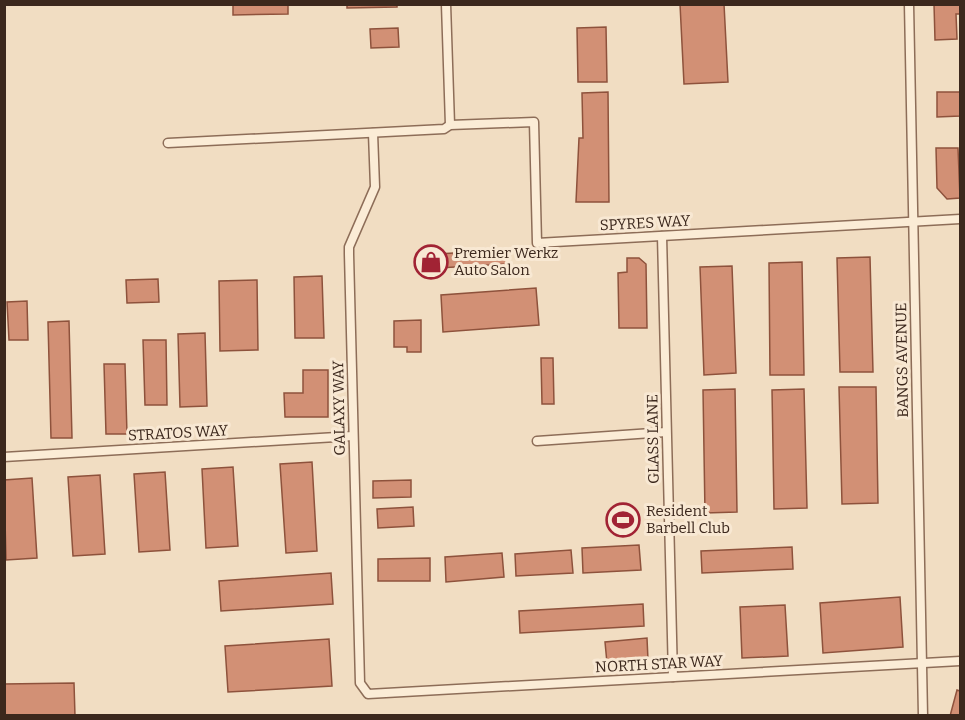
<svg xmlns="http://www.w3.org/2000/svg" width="965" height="720" font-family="Bitter,serif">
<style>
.building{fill:#d29075;stroke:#8e523c;stroke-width:1.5}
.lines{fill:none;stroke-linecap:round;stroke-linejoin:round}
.minor-casing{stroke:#8d6d58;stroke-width:11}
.minor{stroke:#fbecd6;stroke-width:8}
.labels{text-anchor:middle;stroke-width:6;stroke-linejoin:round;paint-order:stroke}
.street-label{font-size:15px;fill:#3c281d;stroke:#f8e8d3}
.poi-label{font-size:15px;fill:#3c281d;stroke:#f8e8d3;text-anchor:start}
</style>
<rect width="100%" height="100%" fill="#f1ddc2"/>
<g class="building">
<path d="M233,4H288V14L233,15Z"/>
<path d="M347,4H397V7L347,8Z"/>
<path d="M680,4H724L728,82L684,84Z"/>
<path d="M934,4H960V14H956L957,39L935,40Z"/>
<path d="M606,27L607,82H578L577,28Z"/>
<path d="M398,28L399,47L371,48L370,29Z"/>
<path d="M608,92L609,202H576L579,138H583L582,93Z"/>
<path d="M937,92H960V116L937,117Z"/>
<path d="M936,148H958L960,198L947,199L937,188Z"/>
<path d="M506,250L507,264L421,269L420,255Z"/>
<path d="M870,257L873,372H840L837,258Z"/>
<path d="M627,258H639L646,264L647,328H619L618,273L627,272Z"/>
<path d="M802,262L804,375H770L769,263Z"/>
<path d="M732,266L736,373L704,375L700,267Z"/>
<path d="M322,276L324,338H295L294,277Z"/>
<path d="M158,279L159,302L127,303L126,280Z"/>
<path d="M257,280L258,350L220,351L219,281Z"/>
<path d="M536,288L539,325L443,332L441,295Z"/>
<path d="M27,301L28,340H9L7,302Z"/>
<path d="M421,320V352H407V347H394V321Z"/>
<path d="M69,321L72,438H51L48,322Z"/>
<path d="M205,333L207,406L180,407L178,334Z"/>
<path d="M143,340H166L167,405H145Z"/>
<path d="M541,358H553L554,404H542Z"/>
<path d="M104,364H125L127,434H106Z"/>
<path d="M303,370H328V417H285L284,393H303Z"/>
<path d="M839,387H876L878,503L842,504Z"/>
<path d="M735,389L737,512L705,513L703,390Z"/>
<path d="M804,389L807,508L774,509L772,390Z"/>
<path d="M312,462L317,551L286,553L280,464Z"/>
<path d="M233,467L238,546L206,548L202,469Z"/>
<path d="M165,472L170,550L139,552L134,474Z"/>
<path d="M100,475L105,554L73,556L68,477Z"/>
<path d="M32,478L37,558L6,560L4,480Z"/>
<path d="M411,480V497L373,498V481Z"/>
<path d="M413,507L414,526L378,528L377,509Z"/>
<path d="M639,545L641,570L583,573L582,548Z"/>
<path d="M792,547L793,569L702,573L701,551Z"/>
<path d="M571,550L573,573L516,576L515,554Z"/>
<path d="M502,553L504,577L446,582L445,557Z"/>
<path d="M430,558V581H378V559Z"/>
<path d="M331,573L333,604L221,611L219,581Z"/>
<path d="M900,597L903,647L823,653L820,603Z"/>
<path d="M643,604L644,626L520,633L519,611Z"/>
<path d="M785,605L788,656L742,658L740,607Z"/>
<path d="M647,638L648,660L607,663L605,642Z"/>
<path d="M329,639L332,686L228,692L225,646Z"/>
<path d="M74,683L75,716H4V684Z"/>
<path d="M957,690L960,691V716H950Z"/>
</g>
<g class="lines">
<defs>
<g id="minor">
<path d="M446,4L450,125"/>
<path d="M909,4L923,716"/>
<path d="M373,133L375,187L349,247V254L360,683L368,694L960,661"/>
<path d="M168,143L444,129L450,125L534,122L537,243L960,219"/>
<path d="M662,236L673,677"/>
<path d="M537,441L666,432"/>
<path d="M4,457L353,436"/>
</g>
</defs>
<use href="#minor" class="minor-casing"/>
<use href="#minor" class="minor"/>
</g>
<defs>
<symbol id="shop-ring" viewBox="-11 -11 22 22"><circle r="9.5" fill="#f8e8d3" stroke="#a12334" stroke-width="1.5"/><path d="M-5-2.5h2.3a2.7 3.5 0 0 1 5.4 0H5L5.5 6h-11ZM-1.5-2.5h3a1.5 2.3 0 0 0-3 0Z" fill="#a12334"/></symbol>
<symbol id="stadium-ring" viewBox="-11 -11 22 22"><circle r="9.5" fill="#f8e8d3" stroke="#a12334" stroke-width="1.5"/><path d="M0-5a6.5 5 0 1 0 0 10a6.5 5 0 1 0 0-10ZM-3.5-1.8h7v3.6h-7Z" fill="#a12334"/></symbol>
</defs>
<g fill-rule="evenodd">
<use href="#shop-ring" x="412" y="243" width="38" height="38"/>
<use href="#stadium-ring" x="604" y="501" width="38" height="38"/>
</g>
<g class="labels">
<g class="street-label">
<text transform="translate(645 223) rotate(-3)" y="5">SPYRES WAY</text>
<text transform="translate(902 360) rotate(-91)" y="5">BANGS AVENUE</text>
<text transform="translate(339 408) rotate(-91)" y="5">GALAXY WAY</text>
<text transform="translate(178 433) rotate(-3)" y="5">STRATOS WAY</text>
<text transform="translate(653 439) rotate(-91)" y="5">GLASS LANE</text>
<text transform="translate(659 664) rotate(-3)" y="5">NORTH STAR WAY</text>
</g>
<g class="poi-label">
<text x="454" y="258">Premier Werkz<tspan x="454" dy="17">Auto Salon</tspan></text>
<text x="646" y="516">Resident<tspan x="646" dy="17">Barbell Club</tspan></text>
</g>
</g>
<rect width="965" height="720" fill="none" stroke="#3c281d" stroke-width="12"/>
</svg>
